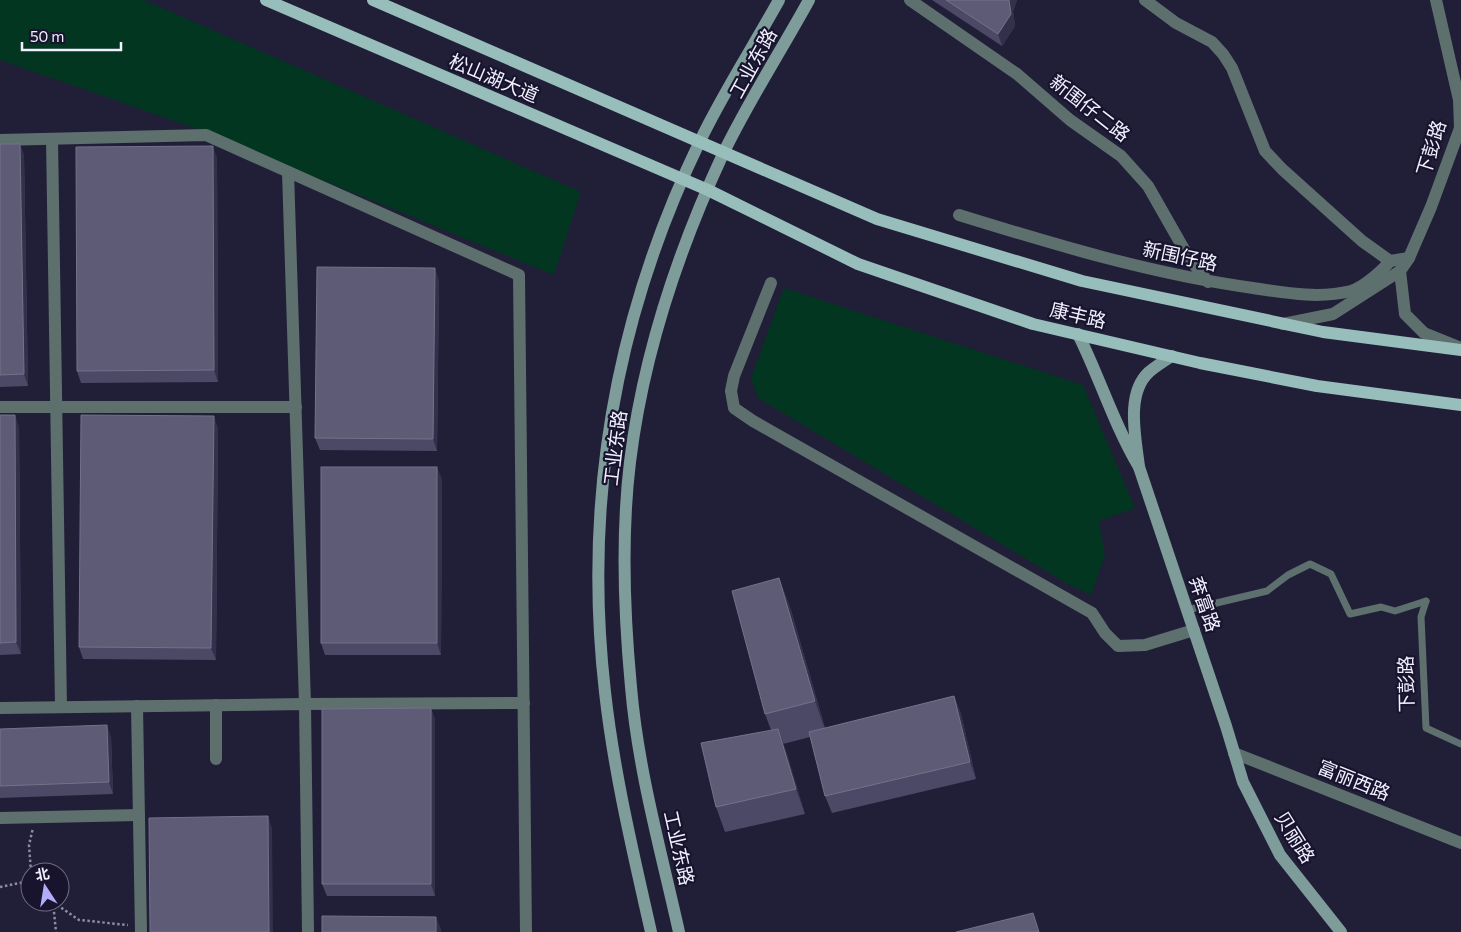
<svg xmlns="http://www.w3.org/2000/svg" width="1461" height="932" font-family="Commissioner,'Noto Sans SC',sans-serif">
<style>
.green{fill:#023621}
.lines{fill:none;stroke-linecap:round;stroke-linejoin:round}
.path{stroke:#8d8ca0;stroke-width:2.5;stroke-dasharray:2.5 2.5;stroke-linecap:butt}
.lane{stroke:#5d706d;stroke-width:7}
.street{stroke:#5d706d;stroke-width:12}
.secondary{stroke:#7e9c99;stroke-width:12}
.primary{stroke:#97beba;stroke-width:12}
.wall{fill:#4b4965}
.shaded-wall{fill:#33304c}
.building{fill:#5d5b75;stroke:#74728b}
.labels{text-anchor:middle;stroke-width:4.5;stroke-linejoin:round;paint-order:stroke}
.street-label{font-size:19px;fill:#f1f0ff;stroke:#18142e}
</style>
<rect width="100%" height="100%" fill="#211e38"/>
<g class="green">
<path d="M0,0H144L581,192L554,275L203,131L0,60Z"/>
<path d="M784,288L1083,385L1135,508L1099,521L1105,555L1091,595L1068,584L758,398L751,378Z"/>
</g>
<g class="lines">
<g class="path">
<path d="M31,872L29,845L33,828"/>
<path d="M0,887L30,881"/>
<path d="M53,902L79,920L128,925"/>
<path d="M53,902L56,932"/>
</g>
<g class="lane">
<path d="M1426,601L1421,617L1426,728L1461,744"/>
<path d="M1187,610L1267,591L1288,575L1310,564L1331,574L1350,614L1381,607L1395,611L1426,601"/>
</g>
<g class="street">
<path d="M910,0L1017,74L1070,120L1121,156L1148,186L1189,258L1208,282"/>
<path d="M1145,0L1176,23L1212,42L1223,54L1232,68L1265,151L1282,169L1362,241L1390,261L1409,258"/>
<path d="M52,139L61,707"/>
<path d="M0,140L206,135L519,275L526,932"/>
<path d="M288,172L305,704L524,703"/>
<path d="M959,215C1056,245 1152,274 1253,288C1286,293 1319,299 1351,291C1364,287 1382,271 1390,261"/>
<path d="M1400,271L1409,258L1431,207L1460,128L1459,100L1436,0"/>
<path d="M771,283L734,376L731,391L734,408L753,421L1092,613L1105,633L1118,646L1145,645L1194,630"/>
<path d="M1283,324L1333,314L1400,271L1405,314L1424,333L1461,348"/>
<path d="M0,407H296"/>
<path d="M137,706L141,932"/>
<path d="M0,708L305,704L308,932"/>
<path d="M1234,753L1461,843"/>
<path d="M216,759V705"/>
<path d="M0,818L139,815"/>
</g>
<g class="secondary">
<path d="M1078,334C1100,378 1114,425 1139,467C1136,439 1125,394 1149,372C1156,366 1164,361 1172,356"/>
<path d="M1139,467L1226,726L1243,782L1280,855L1341,932"/>
<path d="M651,932C633,852 614,773 605,692C583,500 616,315 700,141C723,93 753,47 779,0"/>
<path d="M679,932C661,851 638,770 631,687C624,613 621,536 630,462C643,356 678,251 723,154C748,102 781,51 809,0"/>
</g>
<g class="primary">
<path d="M266,0L708,190L858,264L1033,324L1200,363L1317,386L1461,405"/>
<path d="M373,0L877,219L1082,281L1323,332L1461,350"/>
</g>
</g>
<g class="wall">
<path d="M932,0H1017L1013,11L1015,26L1002,46Z"/>
<path d="M0,144H20L24,156L28,386L0,387Z"/>
<path d="M217,158L218,382L81,383L77,371Z"/>
<path d="M439,280L437,451L320,450L315,438Z"/>
<path d="M0,415L19,427L21,654L0,655Z"/>
<path d="M218,428L216,660L83,659L79,647Z"/>
<path d="M442,479L441,655H325L321,643Z"/>
<path d="M779,578L791,610L825,728L954,696L961,714L976,779L832,813L825,796L810,737L783,744L805,814L725,832L716,807L771,730L765,714Z"/>
<path d="M431,708L435,720V896H327L322,884Z"/>
<path d="M0,729L111,737L113,794L0,798Z"/>
</g>
<g class="shaded-wall">
<path d="M1009,0H1017L1013,11L1015,26L1002,46L998,34Z"/>
<path d="M20,144L24,156L28,386L24,374Z"/>
<path d="M213,146L217,158L218,382L214,370Z"/>
<path d="M435,268L439,280L437,451L433,439Z"/>
<path d="M15,415L19,427L21,654L16,642Z"/>
<path d="M214,416L218,428L216,660L211,648Z"/>
<path d="M437,467L442,479L441,655L437,643Z"/>
<path d="M779,578L791,610L826,733L815,701Z"/>
<path d="M954,696L961,714L976,779L970,762Z"/>
<path d="M431,708L435,720V896L431,884Z"/>
<path d="M107,725L111,737L113,794L109,782Z"/>
<path d="M778,729L787,753L805,814L796,789Z"/>
<path d="M268,816L272,828L273,932H269Z"/>
<path d="M436,917L441,929V932H436Z"/>
</g>
<g class="building">
<path d="M946,0H1009L1011,14L998,34Z"/>
<path d="M0,144H20L24,374L0,375Z"/>
<path d="M213,146L214,370L77,371L76,147Z"/>
<path d="M317,267L435,268L433,439L315,438Z"/>
<path d="M0,415H15L16,642L0,643Z"/>
<path d="M81,415L214,416L211,648L79,647Z"/>
<rect x="321" y="467" width="116" height="176"/>
<path d="M779,578L815,701L765,714L732,591Z"/>
<path d="M954,696L970,762L825,796L809,732Z"/>
<path d="M431,708V884H322V709Z"/>
<path d="M107,725L109,782L0,786V729Z"/>
<path d="M778,729L796,789L716,807L701,743Z"/>
<path d="M268,816L269,932H150L149,818Z"/>
<path d="M1033,913L1039,932H956Z"/>
<path d="M322,916L436,917V932H322Z"/>
</g>
<g class="labels">
<g class="street-label">
<text transform="translate(753 63) rotate(-61)" y="7">工业东路</text>
<text transform="translate(494 78) rotate(23)" y="7">松山湖大道</text>
<text transform="translate(1090 108) rotate(38)" y="7">新围仔二路</text>
<text transform="translate(1431 148) rotate(-73)" y="7">下彭路</text>
<text transform="translate(1180 256) rotate(12)" y="7">新围仔路</text>
<text transform="translate(1078 315) rotate(13)" y="7">康丰路</text>
<text transform="translate(615 448) rotate(-83)" y="7">工业东路</text>
<text transform="translate(1205 604) rotate(71)" y="7">奔富路</text>
<text transform="translate(1406 684) rotate(-91)" y="7">下彭路</text>
<text transform="translate(1354 780) rotate(22)" y="7">富丽西路</text>
<text transform="translate(1295 837) rotate(58)" y="7">贝丽路</text>
<text transform="translate(679 848) rotate(77)" y="7">工业东路</text>
</g>
</g>
<g transform="translate(45 887) rotate(348)"><circle r="24" fill="#18142e" stroke="#6f6c82"/>
<path d="M0-4L9 19L0 12L-9 19Z" fill="#b2adf9"/>
<text y="-8" font-size="14" font-weight="bold" text-anchor="middle" fill="#f1f0ff">北</text>
</g>
<path d="M22 42v8h99v-8" fill="none" stroke="#f1f0ff" stroke-width="2.5"/>
<text x="30" y="42" font-size="15" fill="#f1f0ff" stroke="#18142e" stroke-width="4" paint-order="stroke">50 m</text>
</svg>
